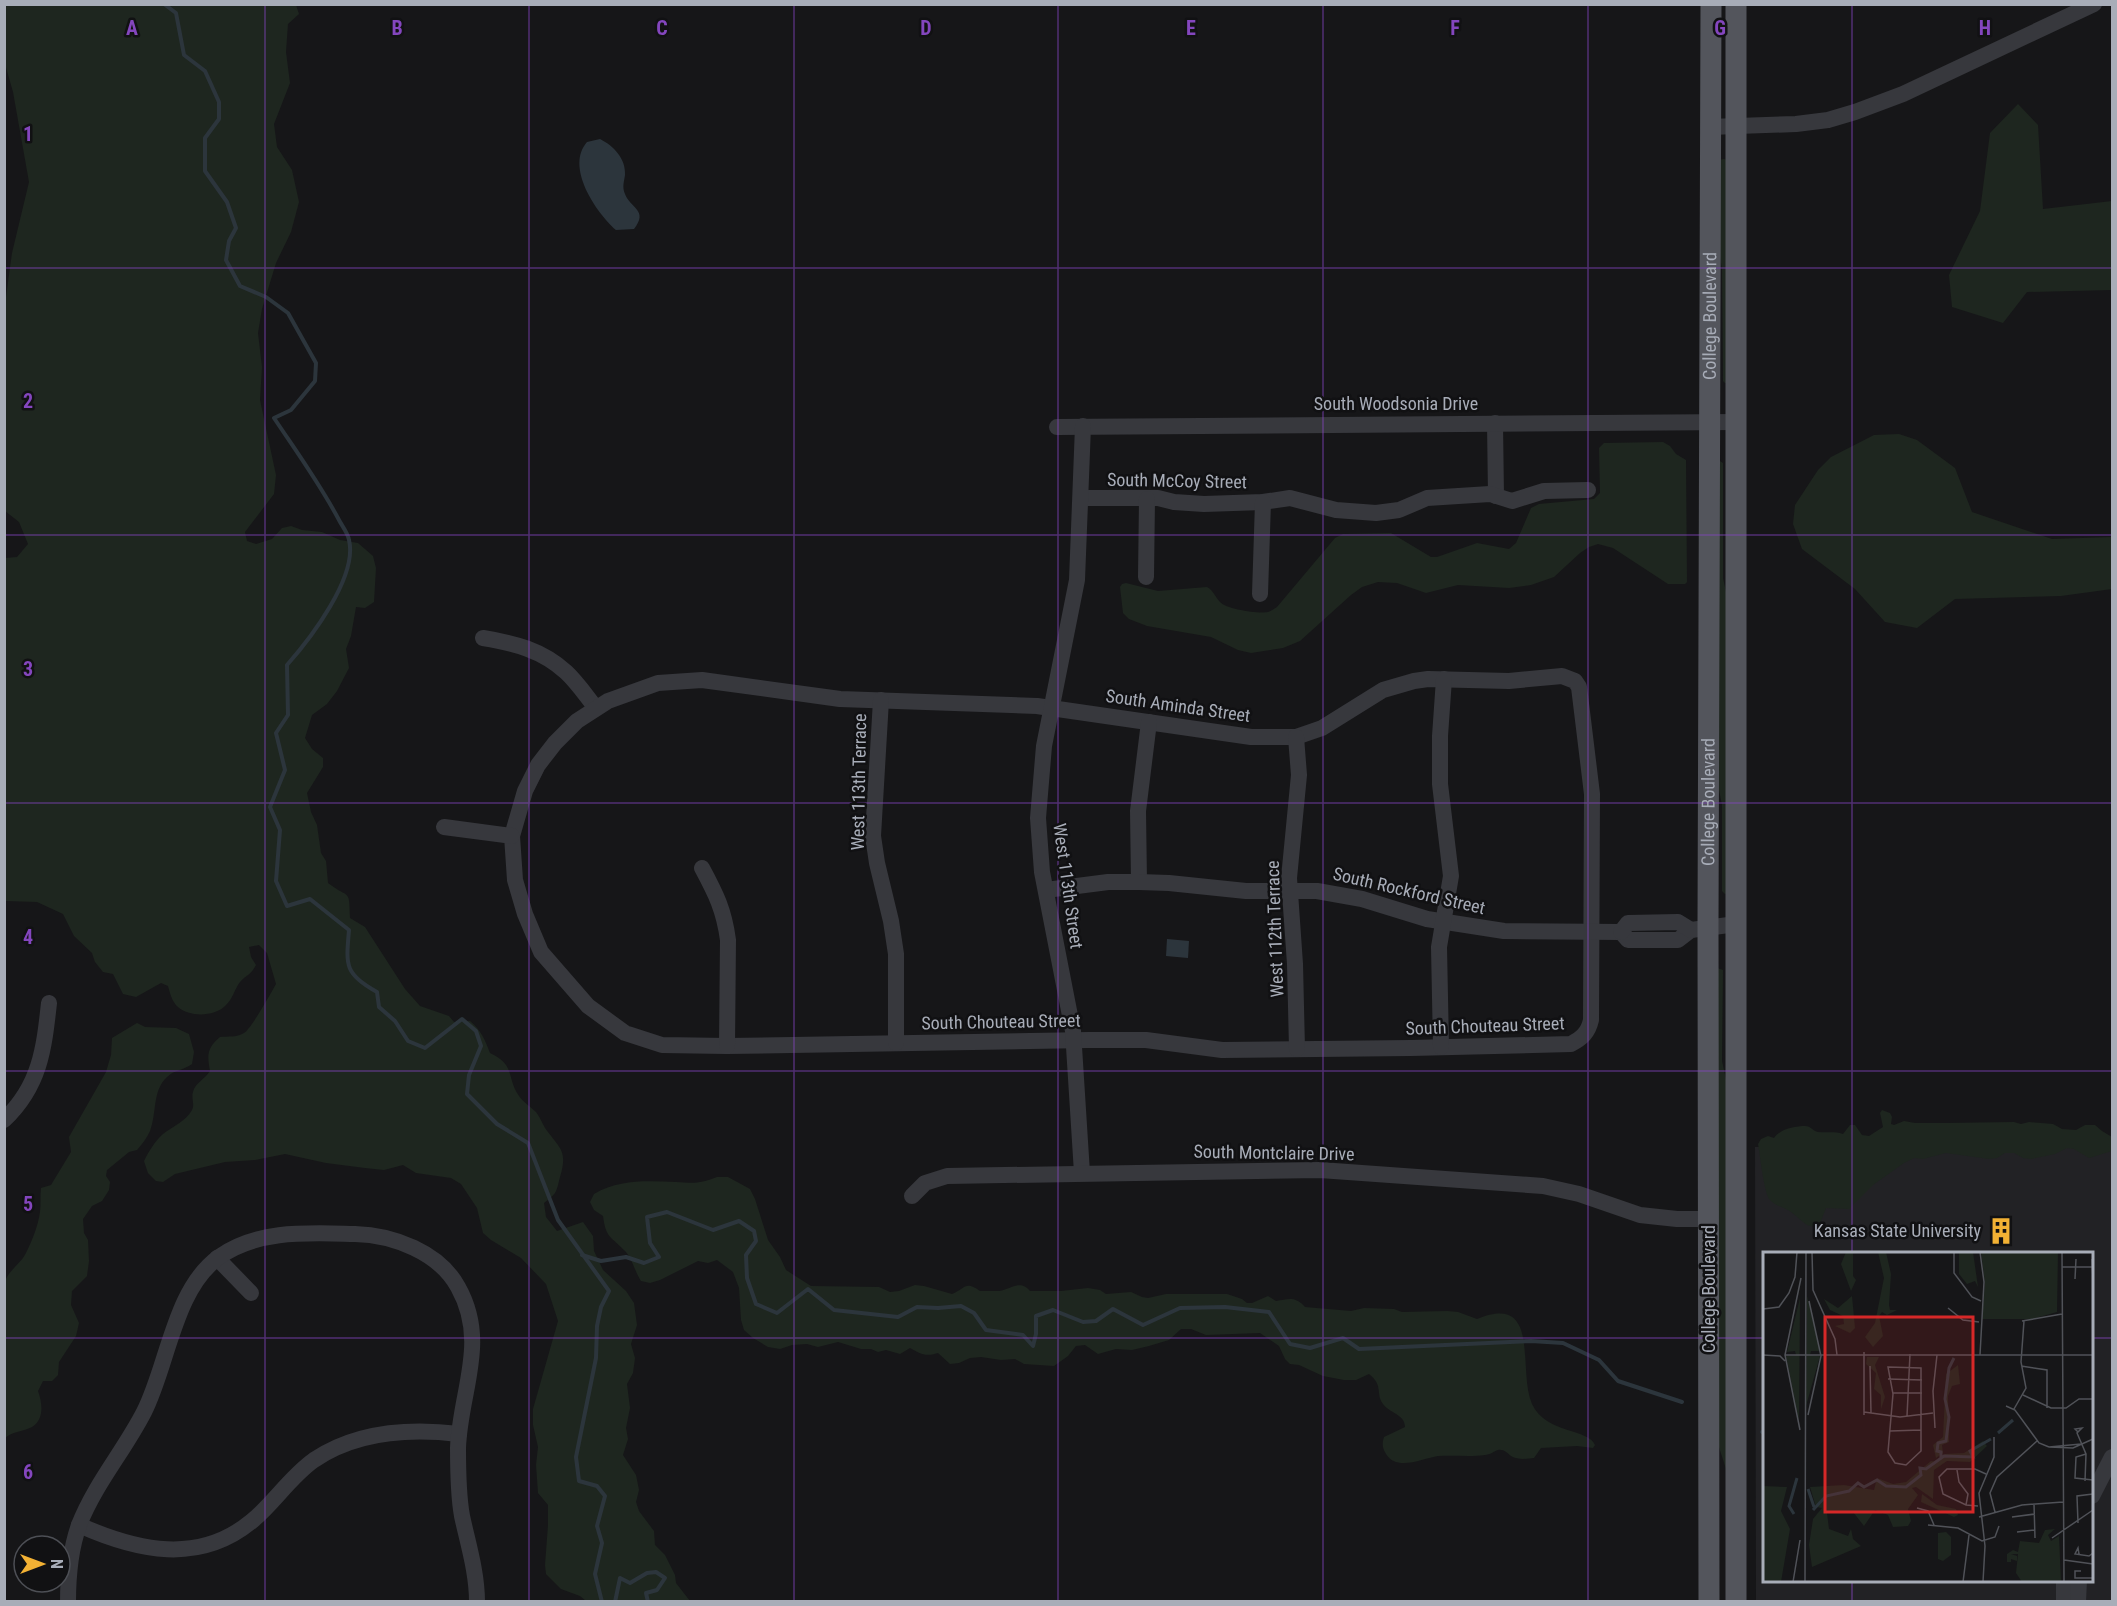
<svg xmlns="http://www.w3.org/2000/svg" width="2117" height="1606" font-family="'Roboto Condensed',sans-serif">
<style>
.built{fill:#222225;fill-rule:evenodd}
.green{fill:#1e261f}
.water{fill:#2c353c}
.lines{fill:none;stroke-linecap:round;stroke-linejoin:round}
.stream{stroke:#2c353c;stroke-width:4}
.minor{stroke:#37383d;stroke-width:16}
.major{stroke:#53555c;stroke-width:21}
.grid{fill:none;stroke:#8446be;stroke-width:1.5;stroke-opacity:0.55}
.labels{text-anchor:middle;stroke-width:5;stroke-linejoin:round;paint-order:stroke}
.street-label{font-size:18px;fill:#a8adb8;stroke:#111113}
.poi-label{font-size:18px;fill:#a8adb8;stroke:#111113;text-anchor:end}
.inset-river{fill:none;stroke:#2c353c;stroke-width:3}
.inset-road{fill:none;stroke:#505258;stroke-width:1.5}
.view{fill:#d62828;fill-opacity:0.15;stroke:#d62828;stroke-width:3}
.inset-edge{fill:none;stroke:#a8adb8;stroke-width:3}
.grid-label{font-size:20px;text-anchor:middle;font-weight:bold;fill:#8446be;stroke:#111113;stroke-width:5;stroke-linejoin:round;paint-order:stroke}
</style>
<rect width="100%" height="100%" fill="#161618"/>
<path class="built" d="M2112,1145V1601H1756L1755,1147ZM1764,1254H2092V1580H1764Z"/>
<g class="green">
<path d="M5,4L296,5L299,14L288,24L286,52L290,83L274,124L277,147L292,170L299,202L291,232L276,263L262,309L258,333L262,367L260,400L276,475L274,494L245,532L247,541L256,544L272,539L282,528L291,526L302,530L322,532L340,540L358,543L373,556L376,568L374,602L365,608L356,607L351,636L346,649L349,668L337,691L327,704L312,715L305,738L312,749L323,758V767L307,793L311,812L317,825L321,853L326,861L328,883C350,900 349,887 350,918L365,927L405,989L420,1006L449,1016L454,1022L470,1021C481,1030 485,1040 490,1053C516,1065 506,1077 519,1096C524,1103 531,1107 536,1112C540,1117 542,1123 545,1128C560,1149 568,1150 560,1177C556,1193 557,1193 544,1203L546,1217L557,1231L583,1222L593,1236L594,1251L603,1270L626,1291L634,1303L637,1325L631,1344L635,1358L633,1373L627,1384L630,1408L626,1428L628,1439L623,1455L636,1475L639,1490L636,1502L639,1511L654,1531L655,1545L665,1555L675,1575L676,1583L690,1601H586L580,1596L561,1589L546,1574L545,1565L548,1525V1505L538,1493L536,1465L538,1447L533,1425V1409L558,1321L546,1284L521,1258L491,1240L483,1233L477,1208L461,1184L451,1178L416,1173L403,1165L384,1170L365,1168L326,1163L285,1154L255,1160L225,1162L175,1174L163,1182L156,1181L148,1173L144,1161C149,1151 155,1141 163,1134C172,1127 187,1120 192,1110C195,1104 191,1098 193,1092C195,1083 205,1079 210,1071C207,1055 207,1048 220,1037C228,1036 236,1038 244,1033C251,1029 271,993 276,984L267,953L259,945L249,947L251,957L256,965C251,975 246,975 240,982C234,990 233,999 225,1006C214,1017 189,1017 178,1007C172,1002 170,993 168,986L161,983L136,997L123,994L113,974L103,972L95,962L92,953L74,936L63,914L37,902L5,901V558L17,557L28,544L19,522L5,511V304L12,253L29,182L13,92L5,64Z"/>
<path d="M2018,104L2038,125L2043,209L2112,201V290L2027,292L2003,323L1952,307L1949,275L1980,211L1990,133Z"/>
<path d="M1724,159L1727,160L1728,383H1725L1723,381L1722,269L1717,238L1719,160Z"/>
<path d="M1899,434L1917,440L1955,468L1972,512L2052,539L2112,537V589L2061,596L1955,599L1917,628L1885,622L1855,589L1802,549L1793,524L1795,505L1818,470L1831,457L1874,435Z"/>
<path d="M1663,442L1670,446L1676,454L1686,460L1687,582L1685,584H1668L1613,548L1598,544L1589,547L1580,553L1554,577L1531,585L1509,588L1458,585L1426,593L1397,583L1378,582L1362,587L1351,595L1300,641L1283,648L1251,653L1238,650L1211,637L1147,626L1129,619L1123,613L1120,587L1122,584L1126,583L1158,591L1207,587C1214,591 1215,597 1220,602C1226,609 1258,614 1268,612C1271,611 1274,609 1277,607L1335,538L1343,534L1391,533L1431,557H1437L1477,543L1509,549L1516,543L1531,508L1539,504L1594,499L1600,493L1599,448L1604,443Z"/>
<path d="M1718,460L1723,463V578L1728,601V893L1725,894L1722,891V805L1717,780Z"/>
<path d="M1717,968L1723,970L1722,1061L1729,1093L1726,1469L1717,1441Z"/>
<path d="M137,1023L145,1027L176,1028L189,1034L194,1052L192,1064C184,1070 174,1070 167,1077C152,1091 157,1113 150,1131C147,1138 142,1144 137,1150L129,1152L107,1170L106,1176L110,1182L109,1190L102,1201L92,1206L83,1219L84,1233L88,1240L89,1261L87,1276L72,1291L71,1305L79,1323L76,1336L59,1362L58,1375L52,1381H43L38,1391C42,1402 45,1419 32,1427C23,1432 13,1431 5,1438L4,1284C8,1270 20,1265 26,1253C32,1241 38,1226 40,1212C41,1204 40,1196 41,1188L51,1185L71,1152L69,1137L106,1072L111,1055L112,1038Z"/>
<path d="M1882,1110L1890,1113L1892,1117L1891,1124L1894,1125L1904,1121L1915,1123H1946L2014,1122L2021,1124L2029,1122L2053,1124L2062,1129L2076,1130L2085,1125H2095L2102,1131L2112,1137V1151L2089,1158L2074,1149L2067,1148L2055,1154L2031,1159L2023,1158L2014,1153H2005L1997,1158L1989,1159L1946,1153L1923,1159L1914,1158L1904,1163L1873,1185L1849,1209L1826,1208L1819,1226C1806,1229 1801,1219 1791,1212C1784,1207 1775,1206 1770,1200C1764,1194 1760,1154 1758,1144L1761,1139L1768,1136L1774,1138C1780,1129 1795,1126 1805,1126C1811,1126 1813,1131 1818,1132C1827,1133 1834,1131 1843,1134L1850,1125H1855L1862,1135L1869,1136L1883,1127L1880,1113Z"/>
<path d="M717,1177H728L750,1189L755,1199L768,1240L780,1257L786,1270L811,1286L879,1287L890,1292L899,1291L915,1285L924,1286L952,1294C965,1289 965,1280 980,1291C986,1291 994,1291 999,1291C1012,1289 1020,1279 1030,1291H1061L1088,1288L1100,1290L1106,1294L1131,1292L1142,1297L1148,1298L1166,1294H1227L1242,1299L1247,1303H1252L1268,1296L1276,1301C1289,1299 1295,1296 1305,1307L1351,1311L1364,1308L1394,1309L1402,1312L1447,1311L1458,1312L1477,1319C1542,1292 1517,1370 1532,1404C1546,1434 1588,1428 1595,1445L1593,1448L1577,1446L1541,1448L1534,1458C1526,1459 1518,1460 1511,1456C1507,1453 1504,1449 1498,1450C1494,1451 1490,1455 1485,1455C1470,1457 1454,1455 1438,1456C1423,1458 1397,1472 1386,1454C1382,1448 1382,1443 1384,1437L1405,1427C1405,1414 1389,1413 1383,1404C1375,1393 1384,1386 1369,1374L1356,1380H1344L1323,1376L1299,1365L1290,1364L1285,1359L1279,1346L1260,1333L1206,1335L1191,1329H1181L1169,1340L1149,1346L1132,1350L1116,1349L1098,1354L1085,1345L1076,1346L1068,1356L1054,1366L1024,1364L1015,1359L1001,1360L981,1357L970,1358L959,1363L950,1364L938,1353C925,1357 921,1354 910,1348L900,1354L886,1350L878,1352L871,1349H861L838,1342L818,1347L807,1344L792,1345L780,1349L768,1347L753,1338L744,1330L741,1320L739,1288L733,1272L717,1260L708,1263L698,1261L660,1280L650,1283L641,1281C635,1272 632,1258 625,1251C611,1236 606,1239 603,1216L594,1210L590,1202L594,1194C620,1179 646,1181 676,1182C693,1183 700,1184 717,1177Z"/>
</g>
<g class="water">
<path d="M600,139C614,146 626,159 625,175C624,182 622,187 625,194C630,208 649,210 634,229L616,230C596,212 565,167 587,142Z"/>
<path d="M1167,939L1189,941L1188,958L1166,956Z"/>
</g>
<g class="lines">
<g class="stream">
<path d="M164,4L176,13L184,55L205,71L219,102V119L205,138V171L227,202L236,228L229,241L226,260L240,286L266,297L288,313L316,363L315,381L291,410L274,418C296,451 320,484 339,520C342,526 348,533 349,540C358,577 310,639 287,665L288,715L276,733L285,770L270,807L280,830L276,881L287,906L310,899L349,930C346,965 344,974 377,992L379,1007L395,1021L408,1041L425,1048L462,1019L476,1031L481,1046L469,1075L467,1094L497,1124L528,1143L558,1220L609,1291L601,1307L597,1326L596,1358L576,1457L579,1481L597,1486L605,1496L597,1526L602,1543L595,1574L602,1602"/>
<path d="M582,1255L601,1261L626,1257L644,1263L659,1257L650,1243L647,1217L667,1212L713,1230L739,1221L754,1231L756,1241L746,1255L747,1278L756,1304L777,1313L808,1289L834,1310L898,1317L917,1307L938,1308L961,1306L974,1313L986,1330L1023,1335L1033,1346L1036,1334V1316L1053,1310L1083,1322L1096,1321L1113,1309L1143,1325L1180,1308L1225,1307L1269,1312L1290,1344L1310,1348L1343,1338L1359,1349L1531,1341L1563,1343L1599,1360L1618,1381L1682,1402"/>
<path d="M1762,1432L1764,1433"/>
<path d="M615,1602L620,1578L630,1583L647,1573L656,1572L665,1578L657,1590L646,1593L648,1602"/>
</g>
<g class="minor">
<path d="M1709,127L1796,124L1828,120L1855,112L1903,94L2094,4"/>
<path d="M1495,423L1496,496"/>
<path d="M1057,427L1736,422"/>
<path d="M1081,498H1158L1174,502L1204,504L1263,502L1290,498L1336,510L1376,513L1399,510L1427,498L1490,494L1512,501L1544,491L1588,490"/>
<path d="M1146,577L1147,499"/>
<path d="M1260,594L1263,502"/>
<path d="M483,638C514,643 542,650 566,672C577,682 587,697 596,708"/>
<path d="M1562,676L1575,681L1579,687L1592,794L1591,1020C1588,1033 1582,1038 1571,1044L1411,1048L1222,1050L1146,1040H1088L727,1046L662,1045L625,1033L588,1006L541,952L525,914L515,880L512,836L525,791L538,765L555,743L577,721L608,701L658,683L702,680L840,699L1037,706L1251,737H1296L1322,728L1383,690L1414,681L1428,679L1509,681Z"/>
<path d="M881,700L873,836L877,863L891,921L896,954V1043"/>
<path d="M1296,737L1299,775L1289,878L1295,964L1297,1049"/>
<path d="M444,827L512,836"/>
<path d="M702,868C716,894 724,910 728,940L727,1046"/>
<path d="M1139,882L1138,811L1149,722"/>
<path d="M1046,890L1108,882H1139L1169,883L1246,891H1317L1362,899L1427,919L1504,931L1621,932L1628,940H1678L1691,930L1736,924"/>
<path d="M1621,932L1628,923L1678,922L1691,930"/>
<path d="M1441,1047L1439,947L1451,876L1440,784V736L1444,679"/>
<path d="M4,1120C40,1086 44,1049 49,1003"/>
<path d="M1082,1173L1073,1031L1042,872L1038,818L1044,746L1077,580L1083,426"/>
<path d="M912,1196L925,1183L947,1176L1320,1170L1543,1186L1579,1194L1640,1215L1677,1219H1709"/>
<path d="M217,1258L251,1293"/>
<path d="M2092,1496L2112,1457"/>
<path d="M79,1525C137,1551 199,1565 252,1521C274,1503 290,1477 314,1460C357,1431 409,1428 459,1434"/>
<path d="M68,1602C68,1576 70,1550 79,1525C95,1484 124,1451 144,1412C168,1365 174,1289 219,1257C258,1229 310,1233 355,1234C393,1235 439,1252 458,1287C489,1342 460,1391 458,1448C458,1471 458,1494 462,1516C468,1544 477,1572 477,1602"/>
<path d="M2064,1602V1580"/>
<path d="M2078,1602L2079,1580"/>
</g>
<g class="major">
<path d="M1736,4V1602"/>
<path id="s1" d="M1709,1602L1708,927L1711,4"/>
</g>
</g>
<path class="grid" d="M265,4V1602M529,4V1602M794,4V1602M1058,4V1602M1323,4V1602M1588,4V1602M1852,4V1254M4,268H2112M4,535H2112M4,803H2112M4,1071H2112M4,1338H1764M2092,1338H2112M1852,1580V1602"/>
<defs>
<symbol id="building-bare" viewBox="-9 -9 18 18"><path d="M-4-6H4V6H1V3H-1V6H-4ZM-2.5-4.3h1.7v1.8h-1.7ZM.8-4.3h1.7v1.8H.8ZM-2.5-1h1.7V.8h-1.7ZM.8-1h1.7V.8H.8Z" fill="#f2b134" stroke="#111113" stroke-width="2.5" paint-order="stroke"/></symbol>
</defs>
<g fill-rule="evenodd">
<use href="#building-bare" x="1982" y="1212" width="38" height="38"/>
</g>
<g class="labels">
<g class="street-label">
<text dy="6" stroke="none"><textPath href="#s1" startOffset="1286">College Boulevard</textPath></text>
<text x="1396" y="410">South Woodsonia Drive</text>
<text transform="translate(1177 481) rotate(1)" y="6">South McCoy Street</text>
<text transform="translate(1178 706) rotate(8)" y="6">South Aminda Street</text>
<text transform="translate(859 782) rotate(-89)" y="6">West 113th Terrace</text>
<text dy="6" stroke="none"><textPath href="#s1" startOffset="800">College Boulevard</textPath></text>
<text transform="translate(1068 886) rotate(82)" y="6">West 113th Street</text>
<text transform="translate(1409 891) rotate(13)" y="6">South Rockford Street</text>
<text transform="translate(1275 929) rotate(-92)" y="6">West 112th Terrace</text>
<text transform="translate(1001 1022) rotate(-1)" y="6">South Chouteau Street</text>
<text transform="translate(1485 1026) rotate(-2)" y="6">South Chouteau Street</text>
<text transform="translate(1274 1153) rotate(1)" y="6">South Montclaire Drive</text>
<text transform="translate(1709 1289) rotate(-90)" y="6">College Boulevard</text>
</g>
<g class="poi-label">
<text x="1981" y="1237">Kansas State University</text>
</g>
</g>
<g transform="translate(1763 1252)">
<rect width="330" height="330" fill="#161618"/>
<path d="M83,0H90V24L93,28L88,39L78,12ZM115,0H123L128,22L126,53L127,58H134L124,63L119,60L116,64L120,84L110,95L102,85L112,71L121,26ZM196,0H210L215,35L212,29L204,32L196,22ZM218,0H295L294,60L269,67H219L222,31ZM44,44L57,99H48L47,103L57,104L43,154ZM89,44L92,76L87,81L72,74L81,72L80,64L67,58L61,47L75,56ZM37,46L36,169L23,104L33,103L32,99L24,100ZM104,105H116L112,113L122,145L118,157V143L111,137L113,121L103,112ZM195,113L197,132L189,134L185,144L186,190L179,193L180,201L173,206L170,193L180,185L183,122ZM220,189L224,194L207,210L184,209L171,218L170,247L153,235L149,236L155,243L145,257L148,269L145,274L130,275L125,263L112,258L101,274L90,260L64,261L66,277L85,284L88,277L90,287L98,294L49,315L46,293L50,267L59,256L53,255L47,235L81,233L111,238L114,226L130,232L143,230L168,209L174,210L182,202L201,201ZM0,234L24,235L18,259L27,277L18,330H0ZM159,242L174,253L193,257L195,263L191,265L158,250ZM292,277L285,283L288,289L296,284L298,330H259L253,321L255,302H248L254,304V309L248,307V310H244V302L250,298L255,300L257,289L276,291L282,278ZM183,280L188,285V303L180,309L175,307V281Z" fill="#1e261f"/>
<path class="inset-river" d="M235,181L250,168M178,206V200L174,199L175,191L183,189L186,165L182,147L186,116L191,106M45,237L51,255M50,258L63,244L86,239L95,231L101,235L114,228L123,234L143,235L158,223L157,216L163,217L181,204L210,205L207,199L228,187M31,262L26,254L34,226"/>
<path class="inset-road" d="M49,0L50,38L72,87L74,103M191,0V21L209,45L218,49M299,0L301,330M329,7L330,28M299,15H330M312,27L313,7M185,56L200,68L216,70M0,57L16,55L26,41L32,25L34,0M259,69L299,62M101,100V163M0,103L17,104L22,109M22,103H330M217,103L221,30L217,0M107,114L108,161M258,114L284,118V156M125,115L158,116V199L143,213L132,211L125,200L130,142ZM125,127L159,128M130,141H159M260,143L288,156H303L316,147H330M243,154L252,158L276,191L286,195M251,157L263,136L258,110L261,69M101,160L137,165L170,161M45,163L58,104L46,49M144,164L147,102M172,176L170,139L174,103M37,178L22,103L38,26M127,179L158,178M315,180L312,177L319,176L314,181L323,202L322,229M318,192L286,195L310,196L330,187M323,202L313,205L312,226L330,228M194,218L196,230L205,242L203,253M271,252L272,286M215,254L203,253L180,242L176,225L184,217H212L223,222M154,256L165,259L171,273M232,260L227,241L234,225L274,189M216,265L259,253L300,250M249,265L272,262M315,271L314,244L330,242M165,273L195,276L219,289L232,285L236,274M254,280L272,278M298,280L289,286L330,258M316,302L315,296L312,302L326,304L330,301M301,308L330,312M318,319H312V326H330M30,330L37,288M42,330L43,0M200,330L206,283M220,330L222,294L216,241L231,205V185"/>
<path class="view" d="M62,65H210V260H62Z"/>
<rect width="330" height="330" class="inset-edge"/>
</g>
<g class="grid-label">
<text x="132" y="35">A</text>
<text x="397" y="35">B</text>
<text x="662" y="35">C</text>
<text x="926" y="35">D</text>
<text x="1191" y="35">E</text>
<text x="1455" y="35">F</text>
<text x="1720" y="35">G</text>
<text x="1985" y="35">H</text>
<text x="28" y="141">1</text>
<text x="28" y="408">2</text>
<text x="28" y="676">3</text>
<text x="28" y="944">4</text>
<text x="28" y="1211">5</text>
<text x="28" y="1479">6</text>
</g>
<rect width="2117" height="1606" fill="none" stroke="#a8adb8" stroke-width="12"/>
<g transform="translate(42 1564) rotate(90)"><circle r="28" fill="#111113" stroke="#4d4f55" stroke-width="1.5"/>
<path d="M0-4.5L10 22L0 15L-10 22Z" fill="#f2b134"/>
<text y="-9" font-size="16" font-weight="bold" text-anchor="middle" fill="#a8adb8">N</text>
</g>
</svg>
